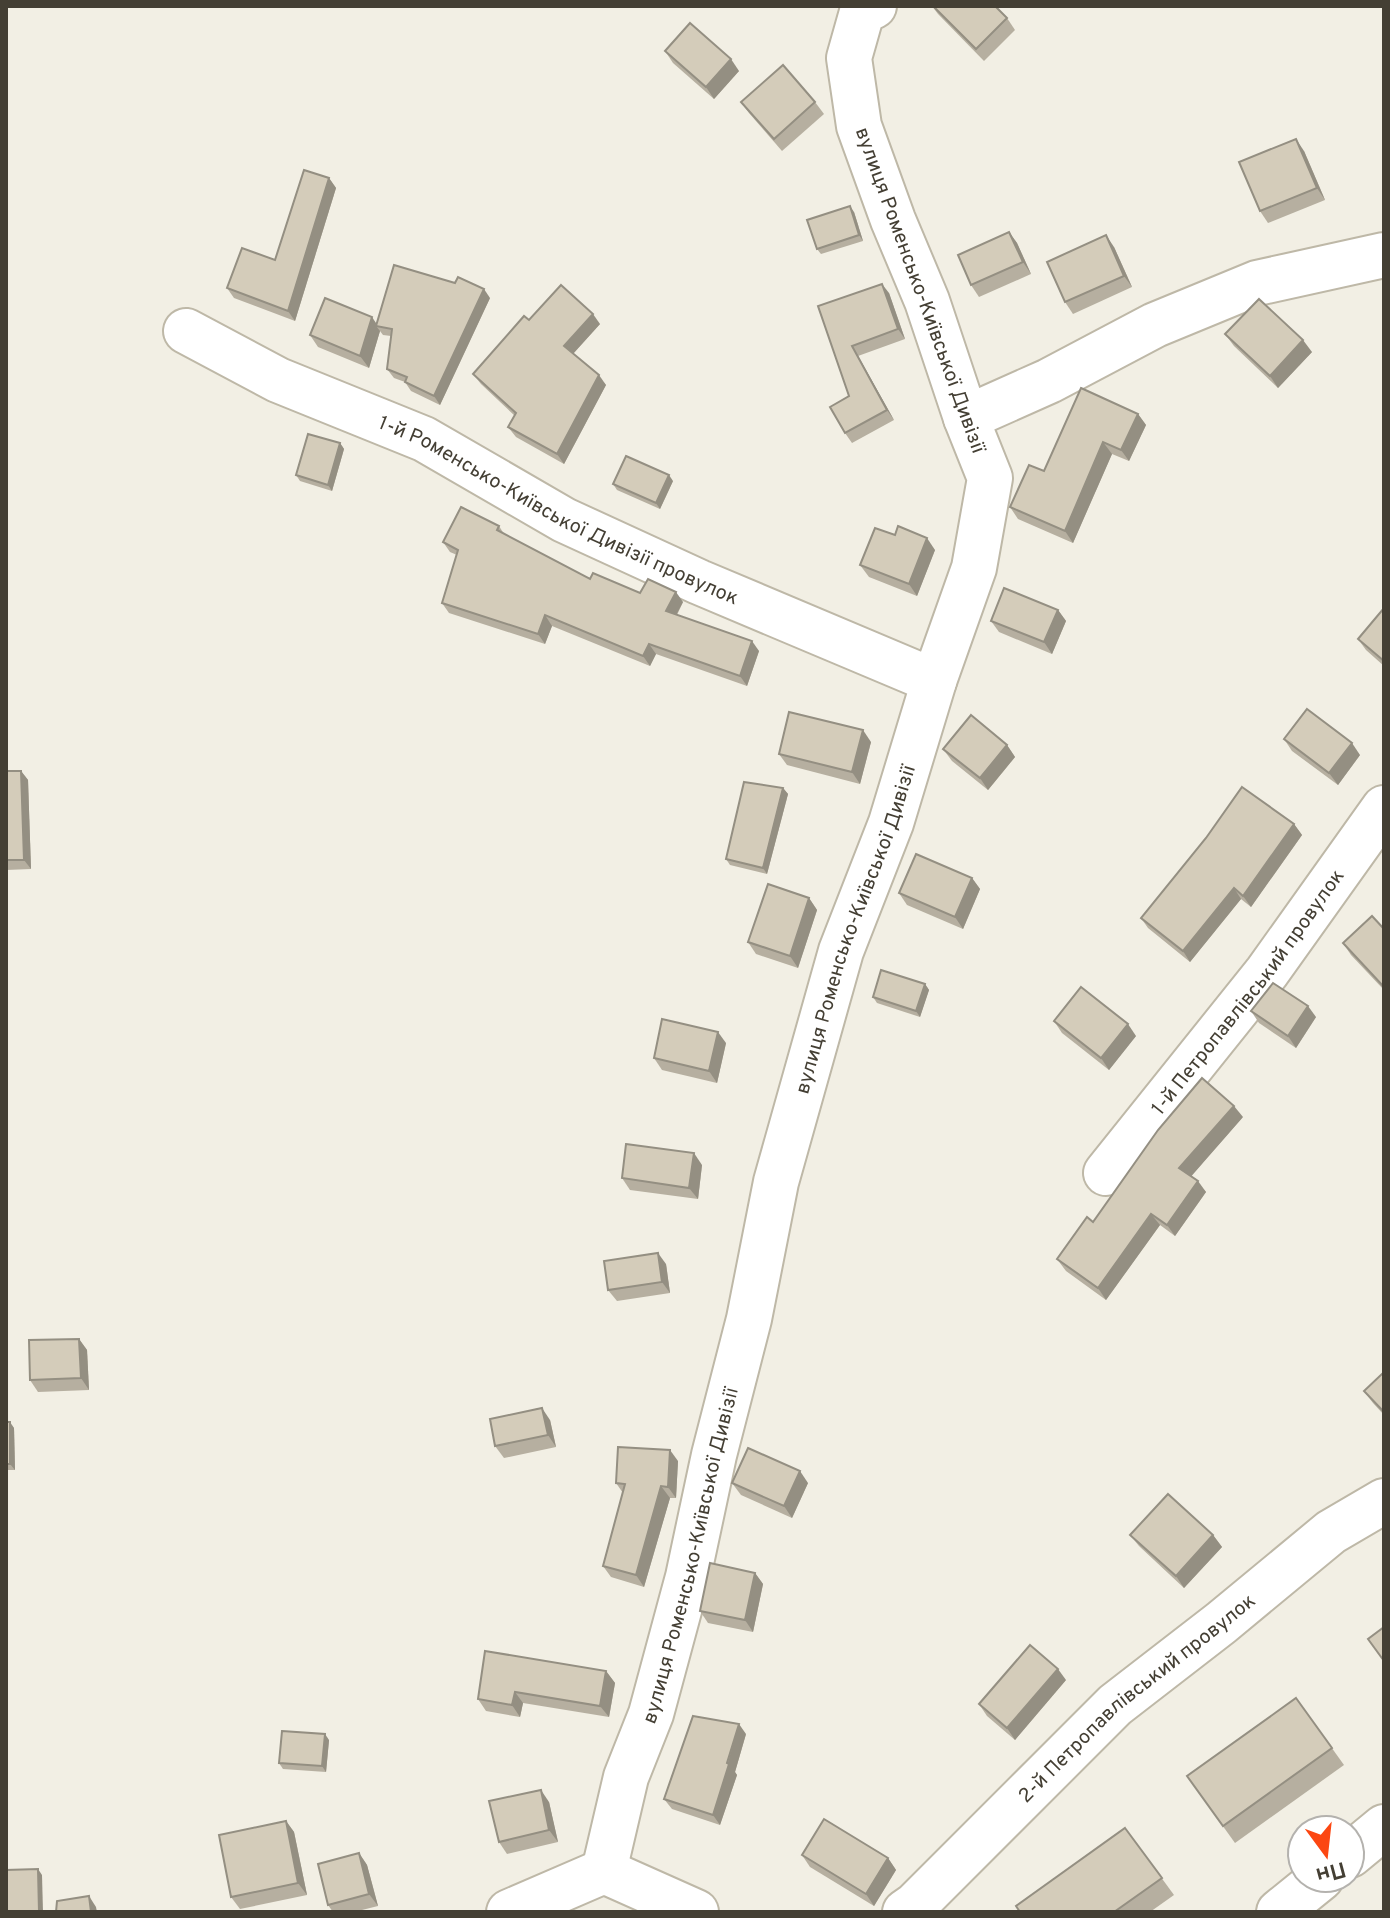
<svg xmlns="http://www.w3.org/2000/svg" width="1390" height="1918" font-family="Overpass,sans-serif">
<style>
.lines{fill:none;stroke-linecap:round;stroke-linejoin:round}
.minor-casing{stroke:#beb8a7;stroke-width:48}
.minor{stroke:#fff;stroke-width:44}
.wall{fill:#b6afa0}
.shaded-wall{fill:#948f82}
.building{fill:#d4ccba;stroke:#948f82;stroke-width:2}
.labels{text-anchor:middle;stroke-width:6;stroke-linejoin:round;paint-order:stroke}
.street-label{font-size:20px;fill:#443f34;stroke:#fff}
</style>
<rect width="100%" height="100%" fill="#f2efe4"/>
<g class="lines">
<defs>
<g id="minor">
<path id="s1" d="M186,331L278,380L424,439L564,520L699,582L934,681"/>
<path d="M966,418L1049,381L1155,325L1257,283L1384,255"/>
<path id="s2" d="M1106,1173L1267,972L1384,808"/>
<path d="M1350,1855L1384,1827"/>
<path id="s3" d="M604,1871L626,1777L651,1714L688,1577L714,1455L749,1319L776,1182L841,951L891,823L934,681L974,568L990,478L966,418L927,301L893,220L859,126L849,58L862,12L874,6"/>
<path d="M509,1912L604,1871L696,1912"/>
<path id="s4" d="M905,1912L915,1905L1115,1705L1221,1623L1331,1532L1384,1501"/>
<path d="M1279,1912L1321,1878"/>
</g>
</defs>
<use href="#minor" class="minor-casing"/>
<use href="#minor" class="minor"/>
</g>
<g class="wall">
<path d="M932,6L1007,18L1015,30L984,61L938,14Z"/>
<path d="M665,51L739,71L714,99L673,63Z"/>
<path d="M741,102H815L824,114L782,151L749,113Z"/>
<path d="M1304,151L1325,200L1268,223L1260,211Z"/>
<path d="M329,178L336,188L295,321L234,298L227,288L275,260Z"/>
<path d="M854,212L863,241L821,254L817,249Z"/>
<path d="M1009,232L1017,243L1031,274L979,297L971,285Z"/>
<path d="M1114,247L1132,287L1073,314L1065,302Z"/>
<path d="M889,293L905,339L858,356L894,420L852,443L845,433L849,396L818,306Z"/>
<path d="M490,298L440,405L411,391L405,382L394,378L387,369L391,336L383,335L380,331L369,368L318,347L310,335L377,324Z"/>
<path d="M529,320L600,324L573,354L606,385L564,464L516,437L508,427L515,416L481,384L473,374Z"/>
<path d="M1225,334L1312,352L1278,388L1234,346Z"/>
<path d="M1138,414L1146,425L1129,461L1112,454L1073,543L1018,519L1010,507L1044,471Z"/>
<path d="M340,443L344,449L332,491L300,481L296,475Z"/>
<path d="M673,481L660,509L617,490L613,484Z"/>
<path d="M499,526L504,534L590,579L640,593L683,602L677,615L759,651L747,686L656,654L650,666L552,626L545,644L449,613L442,603L457,555L450,552L443,542Z"/>
<path d="M895,535L935,550L917,596L869,577L860,565Z"/>
<path d="M1384,608V666L1366,650L1358,639Z"/>
<path d="M1058,610L1066,621L1052,654L999,632L991,621Z"/>
<path d="M1284,739L1360,755L1338,785L1292,751Z"/>
<path d="M871,742L860,784L787,765L779,754Z"/>
<path d="M1007,745L1015,757L988,790L952,761L943,749Z"/>
<path d="M6,771H21L28,780L31,869L6,870Z"/>
<path d="M783,788L788,794L767,874L730,865L726,859Z"/>
<path d="M1294,824L1302,835L1251,907L1241,899L1190,962L1148,928L1141,918Z"/>
<path d="M972,878L980,889L963,929L907,905L899,893Z"/>
<path d="M809,898L817,910L798,968L756,954L748,942Z"/>
<path d="M1384,929V990L1351,955L1343,943Z"/>
<path d="M925,984L929,990L920,1017L877,1003L873,997Z"/>
<path d="M1251,1011L1316,1017L1296,1048L1259,1023Z"/>
<path d="M1054,1021L1136,1036L1109,1070L1062,1033Z"/>
<path d="M726,1043L717,1083L662,1070L654,1058Z"/>
<path d="M1243,1117L1191,1176L1206,1192L1175,1236L1160,1225L1106,1300L1066,1271L1057,1259L1093,1222Z"/>
<path d="M702,1165L698,1199L630,1190L622,1178Z"/>
<path d="M666,1264L670,1293L617,1301L608,1290Z"/>
<path d="M79,1339L87,1350L89,1390L38,1392L30,1380Z"/>
<path d="M1384,1372V1415L1373,1403L1364,1391Z"/>
<path d="M550,1420L556,1447L504,1458L495,1446Z"/>
<path d="M6,1422L14,1428L15,1470H6Z"/>
<path d="M678,1461L676,1498H670L644,1587L611,1577L603,1566L623,1493L616,1483Z"/>
<path d="M732,1483H808L792,1518L741,1495Z"/>
<path d="M1130,1535H1213L1222,1547L1184,1588L1139,1546Z"/>
<path d="M755,1573L763,1584L753,1632L708,1623L700,1611Z"/>
<path d="M606,1671L615,1683L609,1717L523,1703L520,1717L486,1711L478,1699Z"/>
<path d="M1066,1680L1015,1740L987,1716L979,1704Z"/>
<path d="M1296,1698L1344,1765L1235,1843L1187,1776Z"/>
<path d="M746,1734L735,1772L737,1775L720,1825L672,1809L664,1799Z"/>
<path d="M329,1740L326,1772L283,1769L279,1763Z"/>
<path d="M549,1802L558,1842L507,1854L499,1842Z"/>
<path d="M286,1821L294,1832L307,1895L240,1909L231,1897Z"/>
<path d="M1125,1828L1174,1895L1150,1912H1020Z"/>
<path d="M359,1853L367,1865L378,1906L354,1912H333L328,1905Z"/>
<path d="M802,1855L888,1858L896,1870L874,1906L810,1867Z"/>
</g>
<g class="shaded-wall">
<path d="M731,59L739,71L714,99L706,87Z"/>
<path d="M1296,139L1304,151L1325,200L1317,188Z"/>
<path d="M329,178L336,188L295,321L288,311Z"/>
<path d="M850,206L854,212L863,241L859,235Z"/>
<path d="M1009,232L1017,243L1031,274L1023,262Z"/>
<path d="M1106,235L1114,247L1132,287L1124,276Z"/>
<path d="M882,284L889,293L905,339L898,329Z"/>
<path d="M484,289L490,298L440,405L434,396Z"/>
<path d="M593,314L600,324L571,356L564,346Z"/>
<path d="M372,317L378,326H376L380,331L369,368L360,356Z"/>
<path d="M1303,340L1312,352L1278,388L1270,376Z"/>
<path d="M852,346L858,356L894,420L887,410Z"/>
<path d="M599,375L606,385L564,464L557,454Z"/>
<path d="M1138,414L1146,425L1129,461L1121,450Z"/>
<path d="M1103,442L1112,454L1073,543L1065,531Z"/>
<path d="M340,443L344,449L332,491L328,485Z"/>
<path d="M669,475L673,481L660,509L656,503Z"/>
<path d="M927,538L935,550L917,596L909,584Z"/>
<path d="M676,592L683,602L673,621L666,611Z"/>
<path d="M1058,610L1066,621L1052,654L1044,642Z"/>
<path d="M545,615L552,626L545,644L538,634Z"/>
<path d="M752,641L759,651L747,686L740,676Z"/>
<path d="M649,644L656,654L650,666L643,656Z"/>
<path d="M863,730L871,742L860,784L852,772Z"/>
<path d="M1352,743L1360,755L1338,785L1329,773Z"/>
<path d="M1007,745L1015,757L988,790L980,778Z"/>
<path d="M21,771L28,780L31,869L24,860Z"/>
<path d="M783,788L788,794L767,874L763,868Z"/>
<path d="M1294,824L1302,835L1251,907L1243,896Z"/>
<path d="M972,878L980,889L963,929L955,917Z"/>
<path d="M1234,888L1241,899L1190,962L1183,951Z"/>
<path d="M809,898L817,910L798,968L790,956Z"/>
<path d="M925,984L929,990L920,1017L916,1011Z"/>
<path d="M1308,1006L1316,1017L1296,1048L1288,1036Z"/>
<path d="M1128,1024L1136,1036L1109,1070L1101,1058Z"/>
<path d="M718,1032L726,1043L717,1083L709,1071Z"/>
<path d="M1234,1106L1243,1117L1188,1180L1179,1168Z"/>
<path d="M694,1153L702,1165L698,1199L689,1188Z"/>
<path d="M1198,1181L1206,1192L1175,1236L1167,1225Z"/>
<path d="M1151,1214L1160,1225L1106,1300L1098,1288Z"/>
<path d="M658,1253L666,1264L670,1293L662,1282Z"/>
<path d="M79,1339L87,1350L89,1390L81,1378Z"/>
<path d="M542,1408L550,1420L556,1447L548,1435Z"/>
<path d="M10,1422L14,1428L15,1470L10,1464Z"/>
<path d="M670,1450L678,1461L676,1498L668,1487Z"/>
<path d="M800,1471L808,1483L792,1518L784,1506Z"/>
<path d="M661,1486L670,1498L644,1587L636,1575Z"/>
<path d="M1213,1535L1222,1547L1184,1588L1176,1576Z"/>
<path d="M755,1573L763,1584L753,1632L745,1620Z"/>
<path d="M1058,1669L1066,1680L1015,1740L1007,1728Z"/>
<path d="M606,1671L615,1683L609,1717L600,1706Z"/>
<path d="M515,1692L523,1703L520,1717L512,1705Z"/>
<path d="M739,1724L746,1734L735,1772L737,1775L720,1825L713,1815Z"/>
<path d="M325,1734L329,1740L326,1772L322,1766Z"/>
<path d="M541,1790L549,1802L558,1842L549,1830Z"/>
<path d="M286,1821L294,1832L307,1895L298,1883Z"/>
<path d="M359,1853L367,1865L378,1906L369,1894Z"/>
<path d="M888,1858L896,1870L874,1906L866,1894Z"/>
<path d="M38,1869L42,1875L43,1912H39Z"/>
<path d="M89,1896L96,1907L97,1912H91Z"/>
</g>
<g class="building">
<path d="M933,6H995L1007,18L976,49Z"/>
<path d="M690,23L731,59L706,87L665,51Z"/>
<path d="M783,65L815,102L774,139L741,102Z"/>
<path d="M1296,139L1317,188L1260,211L1239,162Z"/>
<path d="M304,170L329,178L288,311L227,288L242,248L275,260Z"/>
<path d="M850,206L859,235L817,249L807,220Z"/>
<path d="M1009,232L1023,262L971,285L958,255Z"/>
<path d="M1106,235L1124,276L1065,302L1047,262Z"/>
<path d="M394,265L455,283L458,277L484,289L434,396L405,382L407,377L387,369L392,329L376,326Z"/>
<path d="M882,284L898,329L852,346L887,410L845,433L830,407L849,396L818,306Z"/>
<path d="M561,285L593,314L564,346L599,375L557,454L508,427L516,413L473,374L524,316L529,320Z"/>
<path d="M325,298L372,317L360,356L310,335Z"/>
<path d="M1259,299L1303,340L1270,376L1225,334Z"/>
<path d="M1081,388L1138,414L1121,450L1103,442L1065,531L1010,507L1029,465L1044,471Z"/>
<path d="M308,434L340,443L328,485L296,475Z"/>
<path d="M626,456L669,475L656,503L613,484Z"/>
<path d="M461,507L499,526L497,530L590,579L593,573L640,593L648,579L676,592L666,611L752,641L740,676L649,644L643,656L545,615L538,634L442,603L458,550L443,542Z"/>
<path d="M898,526L927,538L909,584L860,565L875,528L895,535Z"/>
<path d="M1004,588L1058,610L1044,642L991,621Z"/>
<path d="M1384,608V661L1358,639Z"/>
<path d="M1307,709L1352,743L1329,773L1284,739Z"/>
<path d="M789,712L863,730L852,772L779,754Z"/>
<path d="M971,715L1007,745L980,778L943,749Z"/>
<path d="M6,771H21L24,860H6Z"/>
<path d="M744,782L783,788L763,868L726,859Z"/>
<path d="M1242,787L1294,824L1243,896L1234,888L1183,951L1141,918L1206,838Z"/>
<path d="M916,854L972,878L955,917L899,893Z"/>
<path d="M768,884L809,898L790,956L748,942Z"/>
<path d="M1372,916L1384,929V987L1343,943Z"/>
<path d="M881,970L925,984L916,1011L873,997Z"/>
<path d="M1273,983L1308,1006L1288,1036L1251,1011Z"/>
<path d="M1081,987L1128,1024L1101,1058L1054,1021Z"/>
<path d="M662,1019L718,1032L709,1071L654,1058Z"/>
<path d="M1202,1078L1234,1106L1179,1168L1198,1181L1167,1225L1151,1214L1098,1288L1057,1259L1087,1217L1093,1222L1158,1130Z"/>
<path d="M626,1144L694,1153L689,1188L622,1178Z"/>
<path d="M658,1253L662,1282L608,1290L604,1261Z"/>
<path d="M79,1339L81,1378L30,1380L29,1340Z"/>
<path d="M1384,1372V1412L1364,1391Z"/>
<path d="M542,1408L548,1435L495,1446L490,1419Z"/>
<rect x="6" y="1422" width="4" height="42"/>
<path d="M618,1447L670,1450L668,1487L661,1486L636,1575L603,1566L625,1484L616,1483Z"/>
<path d="M748,1448L800,1471L784,1506L732,1483Z"/>
<path d="M1168,1494L1213,1535L1176,1576L1130,1535Z"/>
<path d="M710,1563L755,1573L745,1620L700,1611Z"/>
<path d="M1384,1627V1661L1368,1639Z"/>
<path d="M1030,1645L1058,1669L1007,1728L979,1704Z"/>
<path d="M485,1651L606,1671L600,1706L515,1692L512,1705L478,1699Z"/>
<path d="M1296,1698L1332,1748L1223,1826L1187,1776Z"/>
<path d="M693,1716L739,1724L727,1763L729,1764L713,1815L664,1799Z"/>
<path d="M282,1731L325,1734L322,1766L279,1763Z"/>
<path d="M541,1790L549,1830L499,1842L489,1801Z"/>
<path d="M824,1819L888,1858L866,1894L802,1855Z"/>
<path d="M286,1821L298,1883L231,1897L219,1835Z"/>
<path d="M1125,1828L1162,1878L1114,1912H1020L1016,1906Z"/>
<path d="M359,1853L369,1894L328,1905L318,1864Z"/>
<path d="M38,1869L39,1912H6V1870Z"/>
<path d="M89,1896L91,1912H56L57,1901Z"/>
</g>
<g class="labels">
<g class="street-label">
<text transform="translate(921 290) rotate(70)" y="7">вулиця Роменсько-Київської Дивізії</text>
<text dy="7" stroke="none"><textPath href="#s1" startOffset="414">1-й Роменсько-Київської Дивізії провулок</textPath></text>
<text dy="7" stroke="none"><textPath href="#s3" startOffset="976">вулиця Роменсько-Київської Дивізії</textPath></text>
<text dy="7" stroke="none"><textPath href="#s2" startOffset="230">1-й Петропавлівський провулок</textPath></text>
<text dy="7" stroke="none"><textPath href="#s3" startOffset="328">вулиця Роменсько-Київської Дивізії</textPath></text>
<text dy="7" stroke="none"><textPath href="#s4" startOffset="316">2-й Петропавлівський провулок</textPath></text>
</g>
</g>
<rect width="1390" height="1918" fill="none" stroke="#443f34" stroke-width="16"/>
<g transform="translate(1326 1854) rotate(165)"><circle r="38" fill="#ffffff" stroke="#b4b2ae" stroke-width="2"/>
<path d="M0-6L14 30L0 20L-14 30Z" fill="#fc4712"/>
<text y="-12" font-size="22" font-weight="bold" text-anchor="middle" fill="#443f34">Пн</text>
</g>
</svg>
